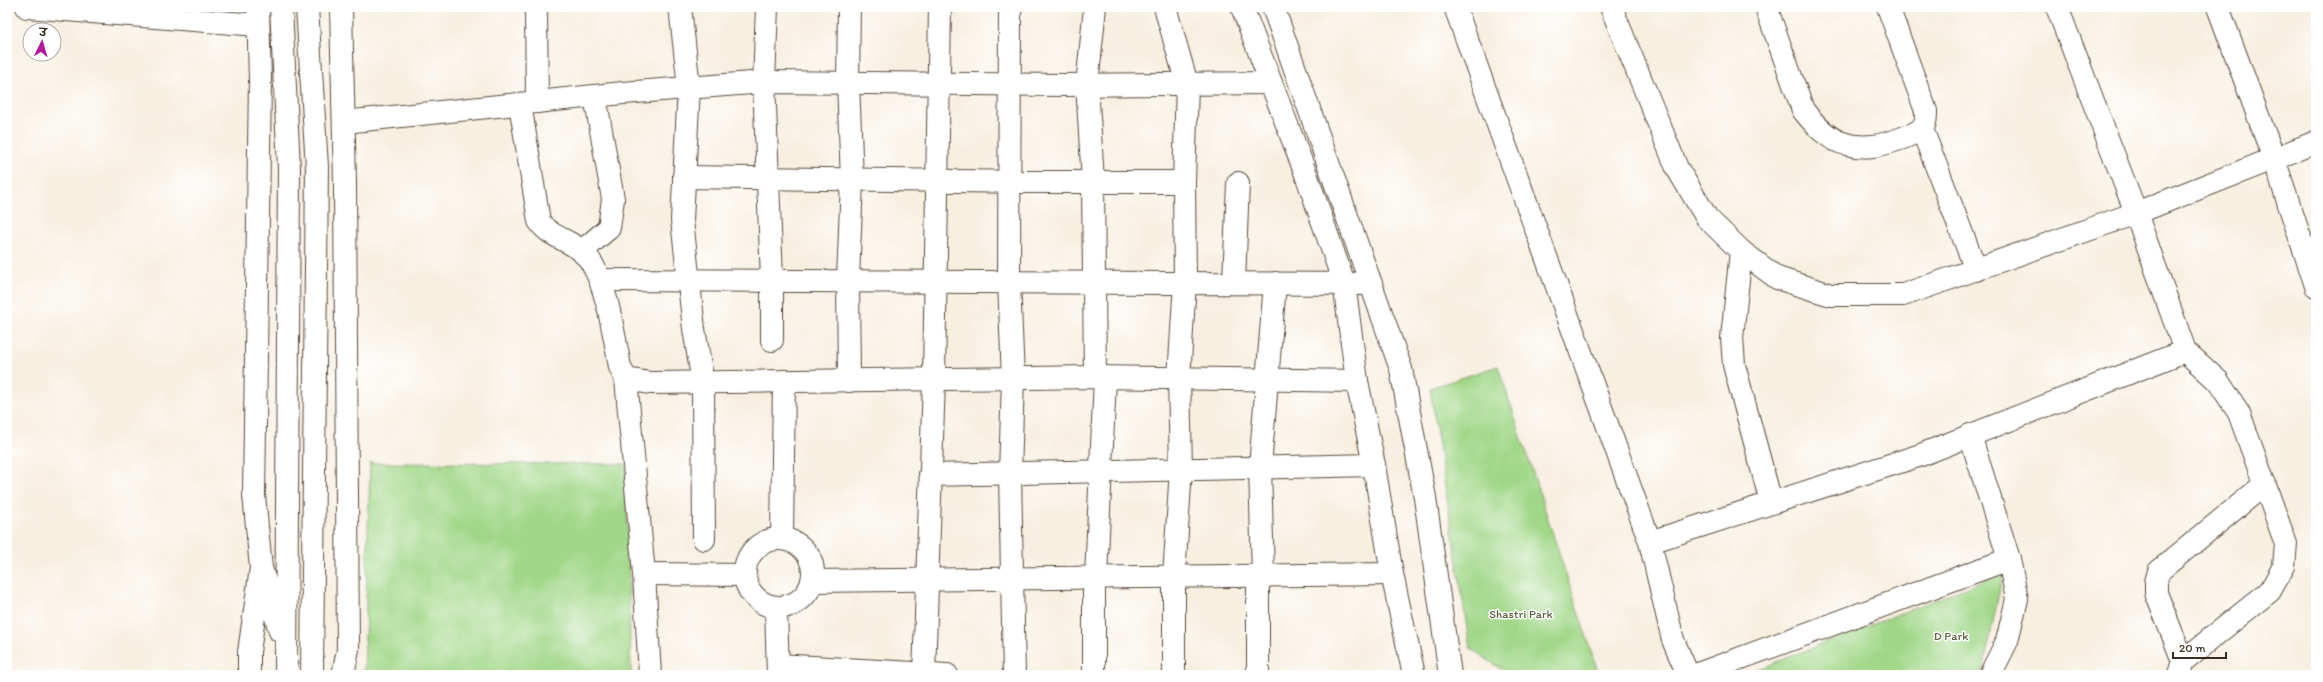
<svg xmlns="http://www.w3.org/2000/svg" width="2323" height="682" font-family="Itim,'Playpen Sans Deva',sans-serif">
<style>
.green{fill:#a1d788;stroke:#6e8053}
.lines{fill:none;stroke-linecap:round;stroke-linejoin:round}
.minor-casing{stroke:#57483b;stroke-width:24}
.highway-casing{stroke:#57483b;stroke-width:24}
.minor{stroke:#fff;stroke-width:22}
.highway{stroke:#fff;stroke-width:22}
.labels{text-anchor:middle;stroke-width:3;stroke-linejoin:round;paint-order:stroke}
.park-label{font-size:12px;fill:#5a5e3e;stroke:#fff}
</style>
<rect width="100%" height="100%" fill="#fff"/>
<filter id="ink" filterUnits="userSpaceOnUse"><feTurbulence type="fractalNoise" baseFrequency=".025" numOctaves="2"/><feDisplacementMap in="SourceGraphic" scale="8" xChannelSelector="R" yChannelSelector="G"/><feConvolveMatrix kernelMatrix="1 2 1 2 8 2 1 2 1" color-interpolation-filters="sRGB"/></filter>
<filter id="wash" filterUnits="userSpaceOnUse"><feTurbulence type="fractalNoise" baseFrequency=".012" numOctaves="4" result="noise"/><feDisplacementMap in="SourceGraphic" scale="16" xChannelSelector="R" yChannelSelector="G"/><feGaussianBlur stdDeviation="0.9" result="paint"/><feColorMatrix in="noise" values="0 0 0 0 0 0 0 0 0 0 0 0 0 0 0 0 0 1.4 0 .05"/><feComposite in="paint" operator="in"/></filter>
<g filter="url(#wash)">
<rect width="100%" height="100%" fill="#f7efe0"/>
<g class="green">
<path d="M1498,366L1599,675H1510L1470,648L1430,388Z"/>
<path d="M370,463L626,464L631,675H364Z"/>
<path d="M2003,573L1983,671L1979,675H1743Z"/>
</g>
</g>
<g filter="url(#ink)">
<g class="lines">
<defs>
<g id="minor">
<path d="M27,7L258,25"/>
<path d="M536,7L537,102"/>
<path d="M680,7L689,87L682,220L694,329L703,383L704,539"/>
<path d="M767,7L764,82L772,280V340"/>
<path d="M849,7L848,83L852,180L848,280L849,381"/>
<path d="M1010,7L1009,281L1013,379L1010,474L1014,675"/>
<path d="M1095,7L1087,85L1093,182L1095,377"/>
<path d="M1165,7L1187,84L1184,182L1185,282L1179,378L1181,469L1174,577V675"/>
<path d="M1242,7L1307,177L1344,283L1357,381L1374,465L1392,574L1414,675"/>
<path d="M1273,7L1401,369L1425,498L1450,675"/>
<path d="M1455,7L1650,542L1673,640L1688,675"/>
<path d="M1611,7L1677,168L1707,218L1741,251L1777,278L1831,295H1903L2136,213L2316,142"/>
<path d="M1766,7L1803,110C1814,124 1828,140 1846,144C1853,146 1865,147 1873,146C1883,145 1916,135 1922,128C1926,124 1926,116 1926,111L1888,7"/>
<path d="M2057,7L2136,213L2185,351L2218,381L2239,413L2286,544L2284,566L2270,591L2183,661"/>
<path d="M2218,7L2274,159L2316,286"/>
<path d="M520,104L539,221C549,237 570,240 583,252C606,274 614,336 620,367L626,379L650,383L1095,377L1357,381"/>
<path d="M344,122L623,93L764,82L1064,85L1271,83"/>
<path d="M1922,129L1976,270"/>
<path d="M684,177L1024,182H1184"/>
<path d="M1741,251L1732,338L1734,365L1771,502"/>
<path d="M584,254L582,251L609,228L613,199L595,96"/>
<path d="M601,280L1371,284"/>
<path d="M1234,282L1238,183"/>
<path d="M626,379L644,574L650,675"/>
<path d="M1970,435L2009,559L2017,599L2007,641L1990,675"/>
<path d="M930,475L1374,465"/>
<path d="M782,539L784,381"/>
<circle cx="779" cy="573" r="34"/>
<path d="M1650,542L1918,456L2185,351"/>
<path d="M644,574L745,575"/>
<path d="M812,581L1392,574"/>
<path d="M776,607L778,675"/>
<path d="M778,665L947,675"/>
<path d="M2179,674L2183,661L2156,593V582L2159,571L2265,484"/>
<path d="M249,675V652L261,568"/>
<path d="M924,675L934,380L940,7"/>
<path d="M1094,675V579L1096,578L1105,378"/>
<path d="M1258,675V583L1263,576L1260,467L1275,283"/>
<path d="M1695,675L2009,559"/>
</g>
<g id="highway">
<path d="M258,7L260,80L254,495L261,568L280,631"/>
<path d="M281,7L289,168L286,675"/>
<path d="M307,7L317,167L312,675"/>
<path d="M341,7L345,184L348,649L343,675"/>
</g>
</defs>
<use href="#minor" class="minor-casing"/>
<use href="#highway" class="highway-casing"/>
<use href="#minor" class="minor"/>
<use href="#highway" class="highway"/>
</g>
</g>
<g class="labels">
<g class="park-label">
<text x="1521" y="618">Shastri Park</text>
<text x="1951" y="640">D Park</text>
</g>
</g>
<rect width="2323" height="682" fill="none" stroke="#fff" stroke-width="24"/>
<g transform="translate(42 42) rotate(5)"><circle r="19" fill="#ffffff" stroke="#b1aaa5"/>
<path d="M0-3L7 15L0 10L-7 15Z" fill="#b5179e"/>
<text y="-6" font-size="11" font-weight="bold" text-anchor="middle" fill="#3b2a1e">उ</text>
</g>
<path d="M2173 652v6h53v-6" fill="none" stroke="#3b2a1e" stroke-width="2"/>
<text x="2179" y="652" font-size="12" fill="#3b2a1e" stroke="#ffffff" stroke-width="3" paint-order="stroke">20 m</text>
</svg>
